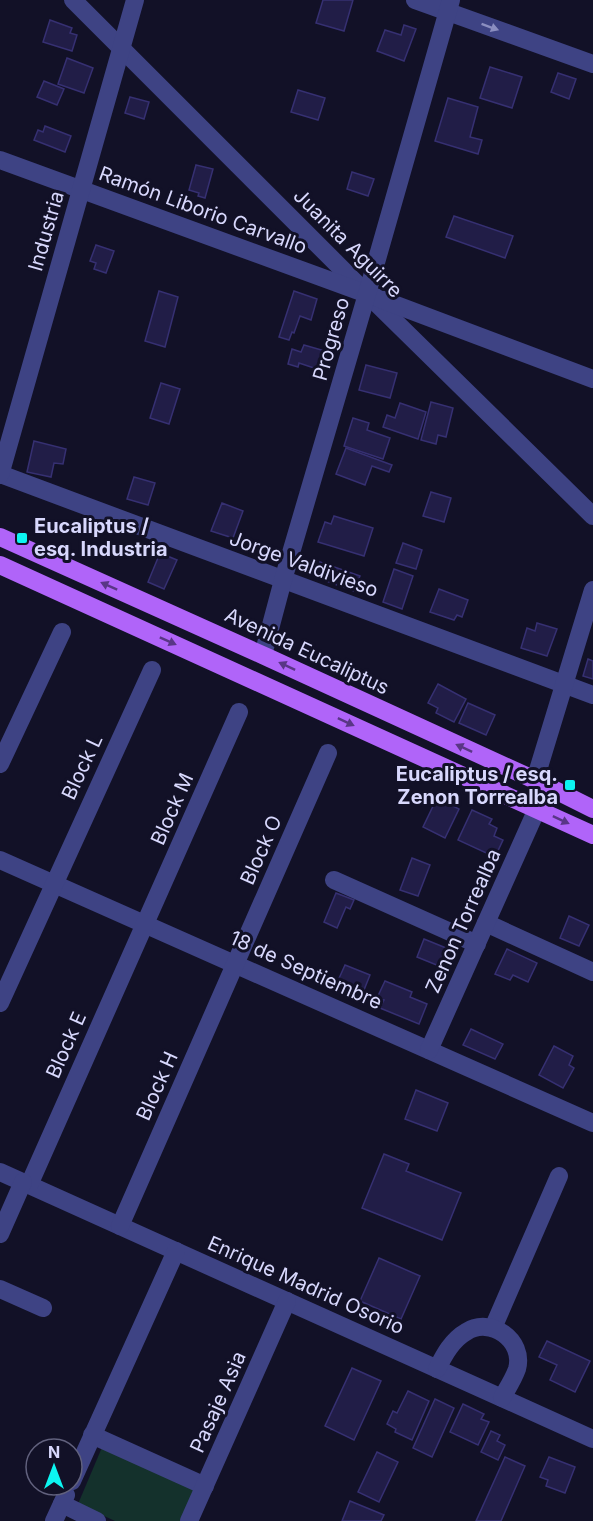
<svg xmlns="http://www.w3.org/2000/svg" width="593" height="1521" font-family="Inter,sans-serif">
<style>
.green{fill:#14312c}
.building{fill:#211d47;stroke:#363072;stroke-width:1.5}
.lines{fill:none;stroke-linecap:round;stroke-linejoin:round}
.minor{stroke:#3e4384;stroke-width:18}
.major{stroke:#b064f9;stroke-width:18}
.oneway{fill:#8b8ec0}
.oneway2{fill:#593686}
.poi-dot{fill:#0cf5f1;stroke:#121127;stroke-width:2}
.labels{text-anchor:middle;stroke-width:6;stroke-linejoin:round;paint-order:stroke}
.street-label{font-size:20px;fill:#d8d8fd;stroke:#121127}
.poi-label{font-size:20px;font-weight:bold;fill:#d8d8fd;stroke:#121127;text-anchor:start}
</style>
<rect width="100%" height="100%" fill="#121127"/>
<path class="green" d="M103,1445L198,1489L183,1521H115L78,1504Z"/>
<g class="building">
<path d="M323,0H353L344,31L316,23Z"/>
<path d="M50,20L72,28L70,33L77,35L72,51L43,42Z"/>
<path d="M404,25L416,29L404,61L377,51L385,30L401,35Z"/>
<path d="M67,58L93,68L84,93L58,84Z"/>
<path d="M490,67L522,77L512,108L480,98Z"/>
<path d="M558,73L576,79L569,99L551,92Z"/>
<path d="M44,81L64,89L57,105L37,97Z"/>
<path d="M298,90L325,98L318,120L291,112Z"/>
<path d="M130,97L149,102L144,119L125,113Z"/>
<path d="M448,98L478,107L470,137L482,140L478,154L435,141Z"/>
<path d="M45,126L71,136L65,152L34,140L38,130L43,132Z"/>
<path d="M196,165L213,169L205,198L198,196L199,193L189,190Z"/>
<path d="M352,172L374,179L368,196L347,189Z"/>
<path d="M454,216L513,236L505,258L446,237Z"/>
<path d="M96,245L114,251L106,273L94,269L96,263L90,261Z"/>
<path d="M159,291L178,297L165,347L145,341Z"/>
<path d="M294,291L317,299L311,320L300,316L294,333L292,332L289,340L279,337Z"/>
<path d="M304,345L325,351L320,370L299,363L298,367L288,364L292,349L301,352Z"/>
<path d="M366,365L397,373L390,398L359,390Z"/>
<path d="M161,383L180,389L169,424L150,418Z"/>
<path d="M431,402L453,408L446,437L438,435L436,444L421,440Z"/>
<path d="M400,403L426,412L418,439L383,427L387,415L395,418Z"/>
<path d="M353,418L369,423L367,430L390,438L383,459L344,446Z"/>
<path d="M34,441L66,449L63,464L54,463L51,477L27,472Z"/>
<path d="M346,448L392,465L389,472L372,466L365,485L336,474Z"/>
<path d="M134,477L155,483L148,505L127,499Z"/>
<path d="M431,492L451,498L444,522L423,516Z"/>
<path d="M222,503L243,511L233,538L211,531Z"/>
<path d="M334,516L373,528L364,556L318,542L325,522L331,524Z"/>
<path d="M403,543L422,550L416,569L396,563Z"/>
<path d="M160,553L177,560L164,589L148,582Z"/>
<path d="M320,562L360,576L354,591L315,577Z"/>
<path d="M394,569L413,576L402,609L383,602Z"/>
<path d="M439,589L468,600L462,617L457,615L454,620L430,612Z"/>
<path d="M537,623L557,629L547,656L521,648L527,628L535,631Z"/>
<path d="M588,659L593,661V679L583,676Z"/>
<path d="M438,684L466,699L454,722L436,713L438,708L428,703Z"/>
<path d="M468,703L495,715L486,735L459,723Z"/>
<path d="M437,798L459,809L445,838L423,827Z"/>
<path d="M472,810L492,819L489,824L497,828L494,836L503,840L495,857L458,840Z"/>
<path d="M412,858L430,865L418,896L400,890Z"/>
<path d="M336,893L354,900L350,909L346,907L337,928L324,922Z"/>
<path d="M569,916L589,925L579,946L560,938Z"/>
<path d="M424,939L451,950L444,968L417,957Z"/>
<path d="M507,949L537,963L528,982L513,975L510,980L495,974Z"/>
<path d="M345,965L370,975L362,995L336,985Z"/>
<path d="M385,981L412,992L410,997L427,1004L419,1024L380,1008L384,1000L377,998Z"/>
<path d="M471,1029L503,1044L495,1059L463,1045Z"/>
<path d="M554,1046L573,1056L569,1065L574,1068L563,1088L539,1075Z"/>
<path d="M416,1090L448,1103L437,1131L405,1119Z"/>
<path d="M384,1154L409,1164L406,1171L461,1193L442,1240L362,1208Z"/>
<path d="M379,1258L420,1276L401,1319L360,1301Z"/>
<path d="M547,1341L590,1361L575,1392L550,1380L557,1365L539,1357Z"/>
<path d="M352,1368L381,1381L354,1440L325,1426Z"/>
<path d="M408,1391L429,1401L412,1440L395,1432L396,1429L387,1424L393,1411L397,1413Z"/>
<path d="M435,1399L454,1408L432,1457L413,1448Z"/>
<path d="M463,1404L484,1414L481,1419L489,1422L478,1445L450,1432Z"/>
<path d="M491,1431L500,1435L497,1441L505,1445L498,1460L481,1452Z"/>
<path d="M377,1452L398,1462L379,1502L358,1492Z"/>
<path d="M505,1457L525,1466L501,1521H476Z"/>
<path d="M549,1457L575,1467L565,1493L546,1486L548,1480L540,1477Z"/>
<path d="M350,1501L384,1515L381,1521H342Z"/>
</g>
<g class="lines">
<g class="minor">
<path d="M73,0L367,294L593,516"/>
<path d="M415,0L593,64"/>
<path d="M0,160L367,294L593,379"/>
<path d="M0,474L593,695"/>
<path d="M0,475L135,0"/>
<path d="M263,655L283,580L367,294L451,0"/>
<path d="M0,764L62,632"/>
<path d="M535,780L593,590"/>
<path d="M0,860L593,1123"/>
<path d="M334,880L477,944"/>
<path d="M486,923L593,972"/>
<path d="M0,1003L152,670"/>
<path d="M429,1050L537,809"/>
<path d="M0,1172L593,1439"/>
<path d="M29,1185L239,712"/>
<path d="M120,1226L328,753"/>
<path d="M0,1234L23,1182"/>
<path d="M0,1289L43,1308"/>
<path d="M493,1328L559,1176"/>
<path d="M437,1369C444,1355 452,1340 466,1332C490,1316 525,1340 517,1369C514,1378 507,1389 502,1398"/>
<path d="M92,1435L205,1486"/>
<path d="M72,1481L176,1251"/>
<path d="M62,1504L97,1521"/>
<path d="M54,1521L66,1495"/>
<path d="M189,1521L287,1301"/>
</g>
<g class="major">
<path d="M0,537L269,658L535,780L593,809"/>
<path d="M0,565L593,835"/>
</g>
</g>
<defs><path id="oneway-solid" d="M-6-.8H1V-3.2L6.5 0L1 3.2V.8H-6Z" transform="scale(1.5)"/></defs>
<use class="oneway" href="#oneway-solid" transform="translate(490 27) rotate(20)"/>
<g class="oneway2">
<use href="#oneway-solid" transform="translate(109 586) rotate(-156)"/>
<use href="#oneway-solid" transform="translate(168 641) rotate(24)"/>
<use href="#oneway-solid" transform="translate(287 666) rotate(-155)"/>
<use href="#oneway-solid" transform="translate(346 722) rotate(25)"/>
<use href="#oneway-solid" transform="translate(464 748) rotate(-155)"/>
<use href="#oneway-solid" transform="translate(561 820) rotate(25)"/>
</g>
<g class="poi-dot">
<rect x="16" y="532" width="12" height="12" rx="3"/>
<rect x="564" y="779" width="12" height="12" rx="3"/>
</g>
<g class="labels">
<g class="street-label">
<text transform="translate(203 210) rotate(20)" y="7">Ramón Liborio Carvallo</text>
<text transform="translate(46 231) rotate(-74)" y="7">Industria</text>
<text transform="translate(348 243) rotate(45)" y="7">Juanita Aguirre</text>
<text transform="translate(331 339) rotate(-74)" y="7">Progreso</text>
<text transform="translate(304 564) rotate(20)" y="7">Jorge Valdivieso</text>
<text transform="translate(307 651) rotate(25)" y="7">Avenida Eucaliptus</text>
<text transform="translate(82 767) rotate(-65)" y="7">Block L</text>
<text transform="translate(172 809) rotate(-66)" y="7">Block M</text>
<text transform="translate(261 850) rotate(-66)" y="7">Block O</text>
<text transform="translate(463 921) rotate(-66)" y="7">Zenon Torrealba</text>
<text transform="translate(306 970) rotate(24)" y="7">18 de Septiembre</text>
<text transform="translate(66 1045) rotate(-66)" y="7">Block E</text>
<text transform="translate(157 1086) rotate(-66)" y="7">Block H</text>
<text transform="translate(306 1285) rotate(24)" y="7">Enrique Madrid Osorio</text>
<text transform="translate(218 1402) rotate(-66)" y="7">Pasaje Asia</text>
</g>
<g class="poi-label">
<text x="34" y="533">Eucaliptus /<tspan x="34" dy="23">esq. Industria</tspan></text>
<text x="558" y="781" text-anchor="end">Eucaliptus / esq.<tspan x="558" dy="23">Zenon Torrealba</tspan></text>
</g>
</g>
<g transform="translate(54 1467)"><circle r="28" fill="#121127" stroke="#61617d" stroke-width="1.5"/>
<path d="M0-4.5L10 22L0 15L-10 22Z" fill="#0cf5f1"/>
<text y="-9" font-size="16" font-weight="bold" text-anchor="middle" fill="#d8d8fd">N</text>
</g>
</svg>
